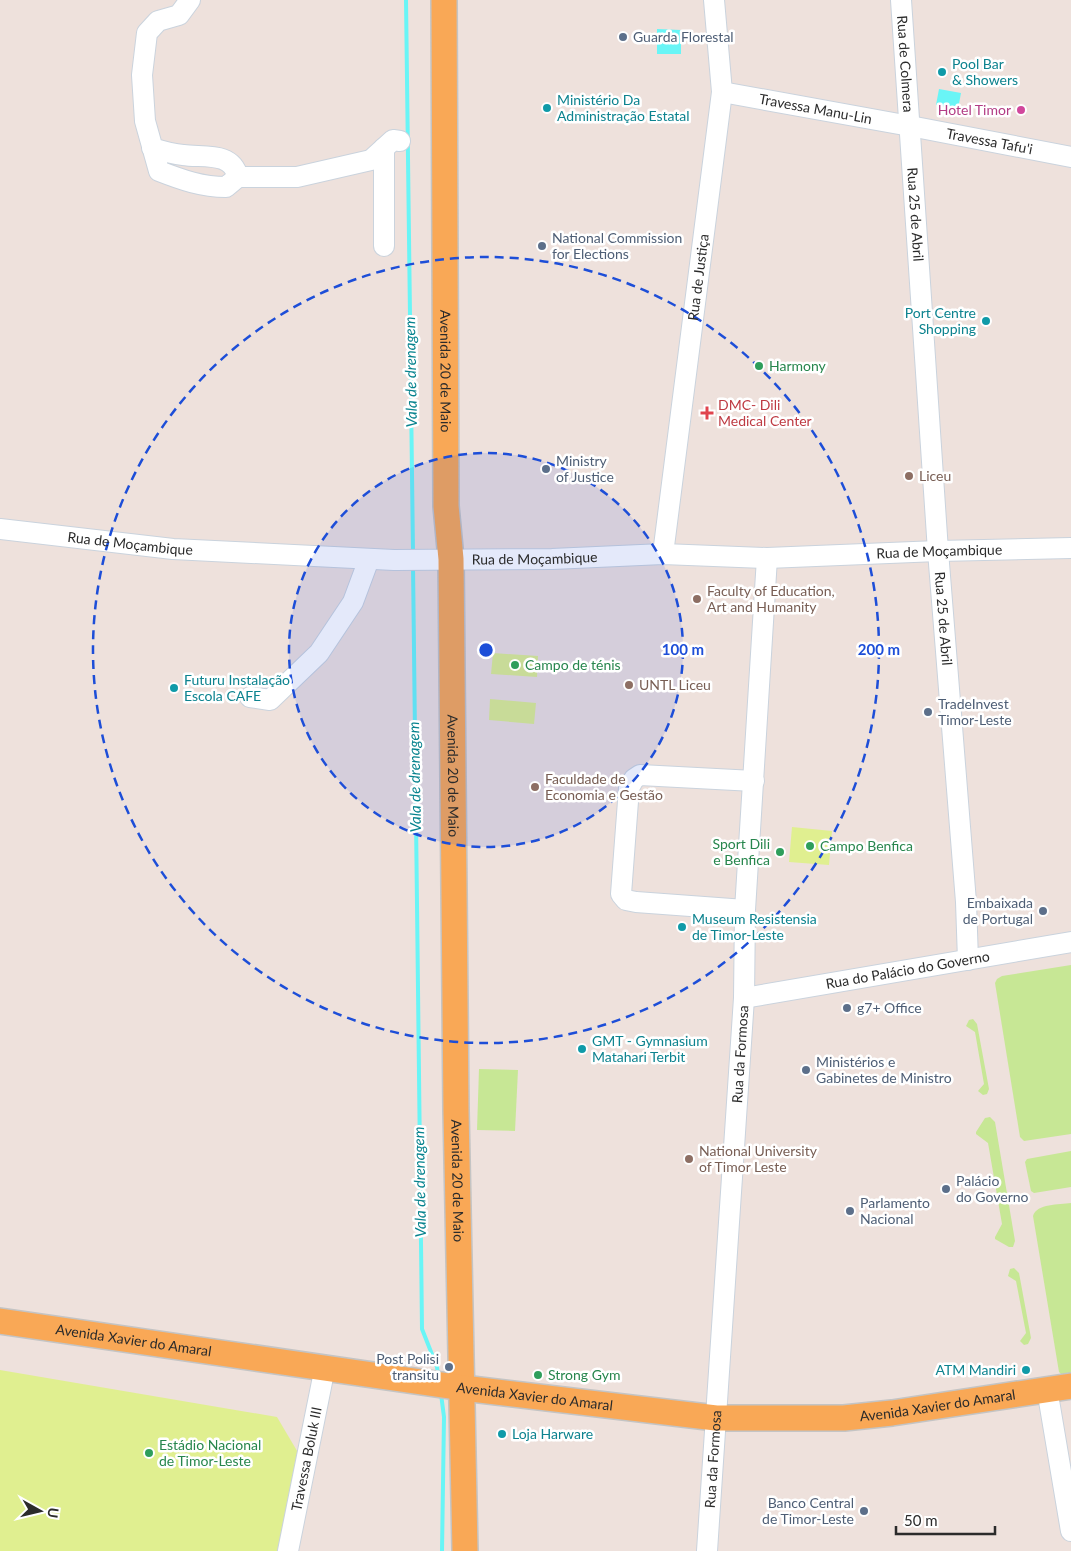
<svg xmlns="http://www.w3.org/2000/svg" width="1071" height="1551" font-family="Lato,sans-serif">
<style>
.green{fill:#c7e795}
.pitch{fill:#e0ef90}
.water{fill:#69f5f6}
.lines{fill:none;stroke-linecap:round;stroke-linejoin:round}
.stream{stroke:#69f5f6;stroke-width:4}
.minor-casing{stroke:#cad3dd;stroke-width:22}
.major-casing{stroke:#c4c4c4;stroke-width:28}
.minor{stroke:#fff;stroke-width:20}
.major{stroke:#f9a856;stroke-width:25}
.ring{fill:none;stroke:#1d4ed8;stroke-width:2.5;stroke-dasharray:9 6}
.service-dot{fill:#5c6f8a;stroke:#fff;stroke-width:2}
.culture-dot{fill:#0f9aa8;stroke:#fff;stroke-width:2}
.hotel-dot{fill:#d1479c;stroke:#fff;stroke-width:2}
.leisure-dot{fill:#2e9e5b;stroke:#fff;stroke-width:2}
.health-dot{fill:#e0444e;stroke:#fff;stroke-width:2}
.education-dot{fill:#8d6e63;stroke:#fff;stroke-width:2}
.labels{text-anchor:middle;stroke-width:5;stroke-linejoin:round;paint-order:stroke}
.service-label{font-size:14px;fill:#4e5e75;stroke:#fff;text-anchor:start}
.street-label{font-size:14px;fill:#2b2b2b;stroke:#fff}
.culture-label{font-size:14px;fill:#0d838f;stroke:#fff;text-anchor:start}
.hotel-label{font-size:14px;fill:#b23c85;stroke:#fff;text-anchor:end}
.leisure-label{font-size:14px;fill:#27864d;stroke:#fff;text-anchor:start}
.health-label{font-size:14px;fill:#be3a42;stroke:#fff;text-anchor:start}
.education-label{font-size:14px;fill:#785e54;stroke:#fff;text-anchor:start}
.water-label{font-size:15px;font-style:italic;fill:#07838e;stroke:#fff}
.centre{fill:#1d4ed8;stroke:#fff;stroke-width:2.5}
.ring-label{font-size:15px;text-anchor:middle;font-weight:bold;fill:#1d4ed8;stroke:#fff;stroke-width:5;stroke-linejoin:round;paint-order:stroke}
</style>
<rect width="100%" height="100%" fill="#eee1dc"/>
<g class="green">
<path d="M1071,965V1134L1024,1141L1020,1137L995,983L997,979L1002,976Z"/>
<path d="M973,1019L977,1024L989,1089L987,1094L983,1095L978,1091L984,1084L975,1032L966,1026L969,1020Z"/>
<path d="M479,1069L518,1070L515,1131L477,1130Z"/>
<path d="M990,1117L995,1122L1015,1241L1013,1247H1009L995,1239V1237L1002,1224L988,1143L976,1134V1132L985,1118Z"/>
<path d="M1071,1151V1187L1034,1193L1031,1191L1025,1162L1027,1159Z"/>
<path d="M1071,1203V1374L1062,1375L1059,1372L1033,1216C1037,1203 1059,1205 1071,1203Z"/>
<path d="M1014,1268L1019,1273L1031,1338L1028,1344L1024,1345L1020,1341L1026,1333L1016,1281L1008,1276L1010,1269Z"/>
</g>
<g class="pitch">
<path d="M493,653L538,656L537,677L491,674Z"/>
<path d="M490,699L536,703L534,724L489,720Z"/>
<path d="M792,827L832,831L829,865L789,862Z"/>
<path d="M0,1370L277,1417L303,1461L284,1551H0Z"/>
</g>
<g class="water">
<path d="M657,29L681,30V54H657Z"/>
<path d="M939,89L961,93L958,109L936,105Z"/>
</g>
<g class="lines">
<g class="stream">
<path d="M406,0L413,553"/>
<path d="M413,565L422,1329L437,1367L438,1375"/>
<path d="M441,1394L444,1417L442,1551"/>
</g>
<defs>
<g id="minor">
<path id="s1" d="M901,0L938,551L966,902L968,960"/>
<path id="s2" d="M722,92L910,126L1071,157"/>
<path d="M152,148C162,151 173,154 183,155C203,158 232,151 238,177L226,187C202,187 182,180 159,171L145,121L142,75L147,33L158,21L179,15L190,0"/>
<path d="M238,177H297L371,160L393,140L400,141"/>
<path d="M384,246V148"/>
<path id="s3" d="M0,529L173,549L394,560L552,559L663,554L767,558L938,551L1071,548"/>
<path id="s4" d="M663,554L722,92L714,0"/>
<path d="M250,697L270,700L319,653L353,602L369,559"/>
<path d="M745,910L636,902L626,900L621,894L629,788L634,779L640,775L754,781"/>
<path id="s5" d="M744,998L1071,942"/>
<path d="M1047,1389L1071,1531"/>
<path id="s6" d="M288,1551L325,1367"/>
<path id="s7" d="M707,1551L744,998L745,910L767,558"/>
</g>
<g id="major">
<path id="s8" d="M444,0L446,506L451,559L456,1111L465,1551"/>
<path id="s9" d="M0,1321L463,1388L716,1418H844L892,1413L1071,1386"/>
</g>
</defs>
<use href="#minor" class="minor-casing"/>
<use href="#major" class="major-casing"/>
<use href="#minor" class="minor"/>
<use href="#major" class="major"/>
</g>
<circle cx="486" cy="650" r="197" fill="#1d4ed8" fill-opacity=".12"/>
<g class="ring">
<circle cx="486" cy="650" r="197"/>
<circle cx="486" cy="650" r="393"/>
</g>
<g class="service-dot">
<circle cx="623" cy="37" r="5"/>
<circle cx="542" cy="246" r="5"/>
<circle cx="546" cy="469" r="5"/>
<circle cx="928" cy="712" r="5"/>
<circle cx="1043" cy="911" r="5"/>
<circle cx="847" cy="1008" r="5"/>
<circle cx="806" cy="1070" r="5"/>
<circle cx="946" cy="1189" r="5"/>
<circle cx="850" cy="1211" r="5"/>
<circle cx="449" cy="1367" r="5"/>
<circle cx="864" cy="1511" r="5"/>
</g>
<g class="culture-dot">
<circle cx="942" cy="72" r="5"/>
<circle cx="547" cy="108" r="5"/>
<circle cx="986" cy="321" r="5"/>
<circle cx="174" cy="688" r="5"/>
<circle cx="682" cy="927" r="5"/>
<circle cx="582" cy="1049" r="5"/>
<circle cx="1026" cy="1370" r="5"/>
<circle cx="502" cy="1434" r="5"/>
</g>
<circle class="hotel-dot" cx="1021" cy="110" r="5"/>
<g class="leisure-dot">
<circle cx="759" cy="366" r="5"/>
<circle cx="515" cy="665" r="5"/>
<circle cx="810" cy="846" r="5"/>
<circle cx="780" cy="852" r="5"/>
<circle cx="538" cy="1375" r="5"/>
<circle cx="149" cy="1453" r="5"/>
</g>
<path class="health-dot" d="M704.5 405.5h5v5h5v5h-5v5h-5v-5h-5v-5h5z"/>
<g class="education-dot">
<circle cx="909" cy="476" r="5"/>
<circle cx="697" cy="599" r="5"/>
<circle cx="629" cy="685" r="5"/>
<circle cx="535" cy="787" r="5"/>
<circle cx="689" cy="1159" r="5"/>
</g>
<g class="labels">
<g class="service-label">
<text x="633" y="42">Guarda Florestal</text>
<text x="552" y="243">National Commission<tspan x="552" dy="16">for Elections</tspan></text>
<text x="556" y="466">Ministry<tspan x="556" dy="16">of Justice</tspan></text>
<text x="938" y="709">TradeInvest<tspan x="938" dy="16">Timor-Leste</tspan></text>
<text x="1033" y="908" text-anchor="end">Embaixada<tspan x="1033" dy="16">de Portugal</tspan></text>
<text x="857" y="1013">g7+ Office</text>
<text x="816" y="1067">Ministérios e<tspan x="816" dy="16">Gabinetes de Ministro</tspan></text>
<text x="956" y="1186">Palácio<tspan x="956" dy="16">do Governo</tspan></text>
<text x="860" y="1208">Parlamento<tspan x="860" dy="16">Nacional</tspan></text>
<text x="439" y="1364" text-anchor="end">Post Polisi<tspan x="439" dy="16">transitu</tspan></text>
<text x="854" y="1508" text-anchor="end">Banco Central<tspan x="854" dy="16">de Timor-Leste</tspan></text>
</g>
<g class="street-label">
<text dy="5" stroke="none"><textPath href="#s1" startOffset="64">Rua de Colmera</textPath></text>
<text dy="5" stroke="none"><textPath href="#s2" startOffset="95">Travessa Manu-Lin</textPath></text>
<text dy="5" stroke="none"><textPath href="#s2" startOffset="272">Travessa Tafu'i</textPath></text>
<text dy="5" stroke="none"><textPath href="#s1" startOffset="215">Rua 25 de Abril</textPath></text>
<text dy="5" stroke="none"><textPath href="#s4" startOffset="279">Rua de Justiça</textPath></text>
<text dy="5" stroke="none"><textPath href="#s8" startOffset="371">Avenida 20 de Maio</textPath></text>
<text dy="5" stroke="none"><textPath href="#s3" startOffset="131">Rua de Moçambique</textPath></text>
<text dy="5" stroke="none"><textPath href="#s3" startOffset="941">Rua de Moçambique</textPath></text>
<text dy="5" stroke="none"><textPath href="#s3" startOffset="536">Rua de Moçambique</textPath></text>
<text dy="5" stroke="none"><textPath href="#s1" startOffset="620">Rua 25 de Abril</textPath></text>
<text dy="5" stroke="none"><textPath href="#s8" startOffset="776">Avenida 20 de Maio</textPath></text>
<text dy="5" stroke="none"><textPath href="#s5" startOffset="166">Rua do Palácio do Governo</textPath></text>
<text dy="5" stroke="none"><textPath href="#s7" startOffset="498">Rua da Formosa</textPath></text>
<text dy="5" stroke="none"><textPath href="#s8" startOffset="1181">Avenida 20 de Maio</textPath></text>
<text dy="5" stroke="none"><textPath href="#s9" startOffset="135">Avenida Xavier do Amaral</textPath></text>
<text dy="5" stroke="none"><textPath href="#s9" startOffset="540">Avenida Xavier do Amaral</textPath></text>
<text dy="5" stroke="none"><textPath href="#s9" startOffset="945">Avenida Xavier do Amaral</textPath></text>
<text dy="5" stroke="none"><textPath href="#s6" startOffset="94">Travessa Boluk III</textPath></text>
<text dy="5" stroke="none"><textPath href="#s7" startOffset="92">Rua da Formosa</textPath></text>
</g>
<g class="culture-label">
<text x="952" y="69">Pool Bar<tspan x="952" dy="16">&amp; Showers</tspan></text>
<text x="557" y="105">Ministério Da<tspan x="557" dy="16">Administração Estatal</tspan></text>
<text x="976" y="318" text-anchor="end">Port Centre<tspan x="976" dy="16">Shopping</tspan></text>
<text x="184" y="685">Futuru Instalação<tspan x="184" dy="16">Escola CAFE</tspan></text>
<text x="692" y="924">Museum Resistensia<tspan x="692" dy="16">de Timor-Leste</tspan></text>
<text x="592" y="1046">GMT - Gymnasium<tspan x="592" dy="16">Matahari Terbit</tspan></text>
<text x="1016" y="1375" text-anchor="end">ATM Mandiri</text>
<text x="512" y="1439">Loja Harware</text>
</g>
<g class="hotel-label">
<text x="1011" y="115">Hotel Timor</text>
</g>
<g class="leisure-label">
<text x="769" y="371">Harmony</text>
<text x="525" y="670">Campo de ténis</text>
<text x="770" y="849" text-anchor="end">Sport Dili<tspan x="770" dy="16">e Benfica</tspan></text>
<text x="820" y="851">Campo Benfica</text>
<text x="548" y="1380">Strong Gym</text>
<text x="159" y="1450">Estádio Nacional<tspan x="159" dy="16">de Timor-Leste</tspan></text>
</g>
<g class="health-label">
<text x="718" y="410">DMC- Dili<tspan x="718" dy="16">Medical Center</tspan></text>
</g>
<g class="education-label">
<text x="919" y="481">Liceu</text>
<text x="707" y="596">Faculty of Education,<tspan x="707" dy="16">Art and Humanity</tspan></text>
<text x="639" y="690">UNTL Liceu</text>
<text x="545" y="784">Faculdade de<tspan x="545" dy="16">Economia e Gestão</tspan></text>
<text x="699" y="1156">National University<tspan x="699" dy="16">of Timor Leste</tspan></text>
</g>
<g class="water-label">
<text transform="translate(411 372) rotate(-91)" y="5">Vala de drenagem</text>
<text transform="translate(415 777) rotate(-91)" y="5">Vala de drenagem</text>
<text transform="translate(420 1182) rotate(-91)" y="5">Vala de drenagem</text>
</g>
</g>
<circle cx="486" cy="650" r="8" class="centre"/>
<g class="ring-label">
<text x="683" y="655">100 m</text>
<text x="879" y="655">200 m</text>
</g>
<g transform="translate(40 1511) rotate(98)" stroke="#ffffff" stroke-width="4" paint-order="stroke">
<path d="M0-4L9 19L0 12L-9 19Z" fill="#2b2b2b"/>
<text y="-8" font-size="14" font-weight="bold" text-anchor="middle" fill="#2b2b2b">U</text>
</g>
<path d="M896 1526v8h99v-8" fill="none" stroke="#2b2b2b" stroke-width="2.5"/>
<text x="904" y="1526" font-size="15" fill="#2b2b2b" stroke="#ffffff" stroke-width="4" paint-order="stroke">50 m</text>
</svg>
